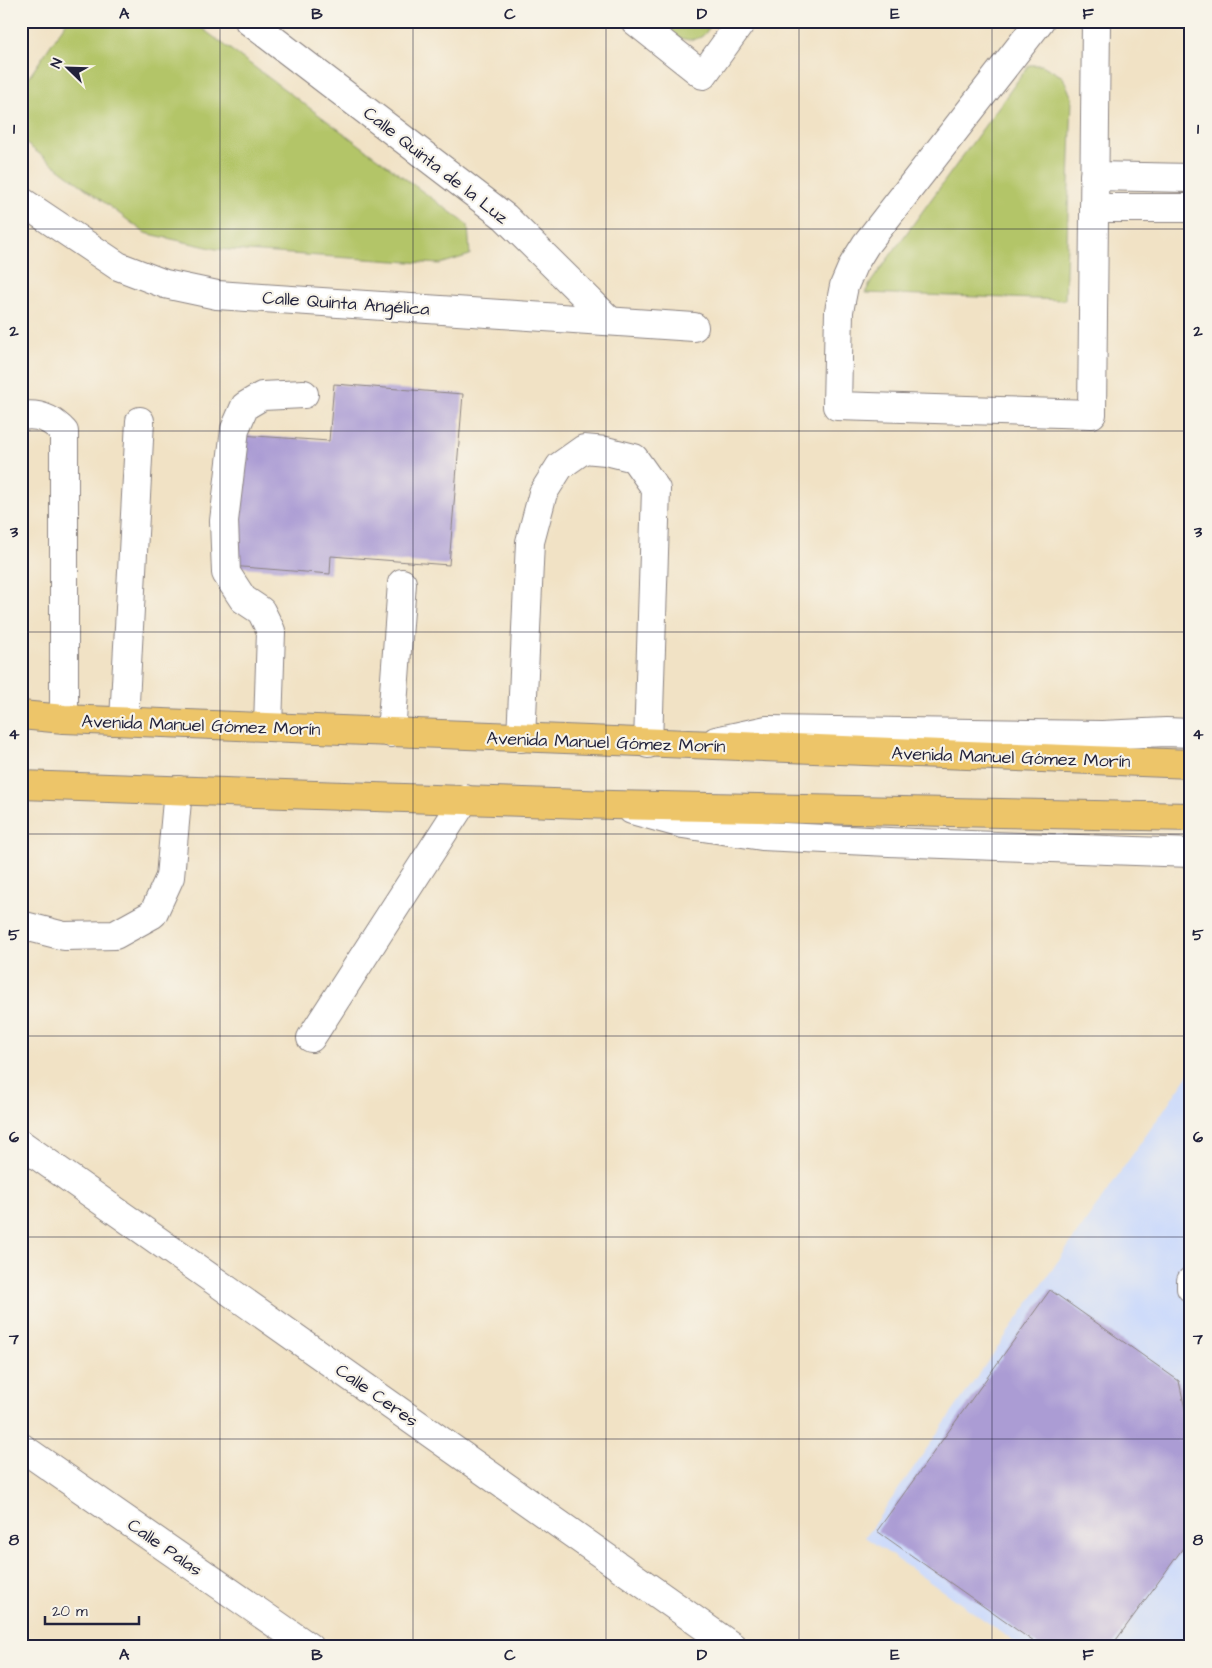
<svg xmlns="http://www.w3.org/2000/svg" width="1212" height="1668" font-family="'Architects Daughter',sans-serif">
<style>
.built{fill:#cedbfa}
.green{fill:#b3c568;stroke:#6a7452}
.building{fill:#ab9cd4}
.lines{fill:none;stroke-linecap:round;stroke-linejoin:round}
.minor-casing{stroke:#8a8280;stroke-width:30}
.major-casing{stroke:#8a8280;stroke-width:30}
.minor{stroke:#fff;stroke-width:28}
.major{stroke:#edc569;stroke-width:28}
.grid{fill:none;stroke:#22223b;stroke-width:1;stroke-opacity:0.55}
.labels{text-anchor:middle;stroke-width:4.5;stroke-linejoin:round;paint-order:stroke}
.street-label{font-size:18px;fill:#22223b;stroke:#f7f3e8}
.neatline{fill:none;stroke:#22223b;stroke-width:2}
.grid-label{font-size:16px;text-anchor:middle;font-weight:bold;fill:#22223b}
</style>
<rect width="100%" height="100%" fill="#f7f3e8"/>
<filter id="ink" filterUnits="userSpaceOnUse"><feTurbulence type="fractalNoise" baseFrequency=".02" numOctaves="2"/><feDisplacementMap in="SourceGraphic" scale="10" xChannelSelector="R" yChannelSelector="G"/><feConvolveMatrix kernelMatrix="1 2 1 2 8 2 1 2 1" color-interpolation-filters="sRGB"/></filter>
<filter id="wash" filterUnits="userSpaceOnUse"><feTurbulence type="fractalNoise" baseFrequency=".0096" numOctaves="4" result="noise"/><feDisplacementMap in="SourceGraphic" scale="20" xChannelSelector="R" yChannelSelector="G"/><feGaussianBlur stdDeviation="1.12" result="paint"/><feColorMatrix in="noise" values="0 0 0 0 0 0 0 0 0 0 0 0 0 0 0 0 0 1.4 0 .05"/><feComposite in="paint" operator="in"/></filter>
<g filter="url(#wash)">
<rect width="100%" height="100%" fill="#f1e2c5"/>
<path class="built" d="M1191,1071V1647H1023L865,1537Z"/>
<g class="green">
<path d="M67,21H192L468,225L470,255L440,264L216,249L145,233L21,140V89Z"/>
<path d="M654,21H714C710,26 706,34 701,37C683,46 667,31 654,21Z"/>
<path d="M1029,65H1042L1063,77L1072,98L1065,300L865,293L871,282Z"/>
</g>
<g id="blocks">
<g class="building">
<path d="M334,384L463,394L449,565L331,556L330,574L230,566L241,435L329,441Z"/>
<path d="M1050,1290L1179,1381L1191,1437V1537L1111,1647H1041L877,1531Z"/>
</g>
</g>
</g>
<g filter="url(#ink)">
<use href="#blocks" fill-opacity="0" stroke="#8a8280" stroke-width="1"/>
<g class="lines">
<defs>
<g id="minor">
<path d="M249,21L505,217L610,321"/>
<path d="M635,21L703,75L742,21"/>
<path d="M1040,21L866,244L853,265L844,286L839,311L837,406L1092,414L1096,21"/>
<path d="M1094,176L1191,178"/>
<path d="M21,201L118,266L165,284L217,295L694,327"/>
<path d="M1094,208H1191"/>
<path d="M21,416C39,413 52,419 64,432V719"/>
<path d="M124,721L140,421"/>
<path d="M268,727L271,631L261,611L243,599L226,573L224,521L235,429L245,406L262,396L304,394"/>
<path d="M391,733L402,583"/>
<path d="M521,738L530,542L543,493L560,466L584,449L606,451L634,458L656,489L648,744"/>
<path d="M716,741L767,730L1102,735L1166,732L1191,733"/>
<path d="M632,810L683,824L762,836L889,842L1191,853"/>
<path d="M21,925L64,936L115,935L153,914L170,877L178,790"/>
<path d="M311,1038L465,799"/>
<path d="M21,1144L733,1647"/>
<path d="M1191,1281V1288"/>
<path d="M21,1447L309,1647"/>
</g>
<g id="major">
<path d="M21,715L64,719L1191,764"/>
<path d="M21,785L612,805L1191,817"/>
</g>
</defs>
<use href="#minor" class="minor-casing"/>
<use href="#major" class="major-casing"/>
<use href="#minor" class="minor"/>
<use href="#major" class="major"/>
</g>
</g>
<path class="grid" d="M220,21V1647M413,21V1647M606,21V1647M799,21V1647M992,21V1647M21,229H1191M21,431H1191M21,632H1191M21,834H1191M21,1036H1191M21,1237H1191M21,1439H1191"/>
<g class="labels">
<g class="street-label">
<text transform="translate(436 165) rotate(38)" y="6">Calle Quinta de la Luz</text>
<text transform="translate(346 303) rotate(4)" y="6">Calle Quinta Angélica</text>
<text transform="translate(201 725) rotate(2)" y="6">Avenida Manuel Gómez Morín</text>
<text transform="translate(606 742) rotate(2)" y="6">Avenida Manuel Gómez Morín</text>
<text transform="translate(1011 757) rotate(2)" y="6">Avenida Manuel Gómez Morín</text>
<text transform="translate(377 1395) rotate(35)" y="6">Calle Ceres</text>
<text transform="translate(165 1547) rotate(35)" y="6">Calle Palas</text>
</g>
</g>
<rect width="1212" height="1668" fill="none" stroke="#f7f3e8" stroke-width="55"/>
<g transform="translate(68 68) rotate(293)" stroke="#f7f3e8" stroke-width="4" paint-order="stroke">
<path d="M0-4L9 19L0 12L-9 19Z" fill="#22223b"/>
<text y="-8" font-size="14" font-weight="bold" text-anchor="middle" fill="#22223b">N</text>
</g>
<path d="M45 1616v8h94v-8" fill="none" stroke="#22223b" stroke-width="2.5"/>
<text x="52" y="1616" font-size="15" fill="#22223b" stroke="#f7f3e8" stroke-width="4" paint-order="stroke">20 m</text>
<rect x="28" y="28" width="1156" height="1612" class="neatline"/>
<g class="grid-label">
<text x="124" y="19">A</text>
<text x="317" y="19">B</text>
<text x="510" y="19">C</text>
<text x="702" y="19">D</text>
<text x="895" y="19">E</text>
<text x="1088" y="19">F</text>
<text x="14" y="134">1</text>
<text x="1198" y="134">1</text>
<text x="14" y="336">2</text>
<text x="1198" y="336">2</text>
<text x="14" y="537">3</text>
<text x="1198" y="537">3</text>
<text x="14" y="739">4</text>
<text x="1198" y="739">4</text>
<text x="14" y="940">5</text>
<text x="1198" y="940">5</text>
<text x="14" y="1142">6</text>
<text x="1198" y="1142">6</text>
<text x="14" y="1344">7</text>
<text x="1198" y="1344">7</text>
<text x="14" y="1545">8</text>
<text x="1198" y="1545">8</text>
<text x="124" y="1660">A</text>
<text x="317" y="1660">B</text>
<text x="510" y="1660">C</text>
<text x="702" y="1660">D</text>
<text x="895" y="1660">E</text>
<text x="1088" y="1660">F</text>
</g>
</svg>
